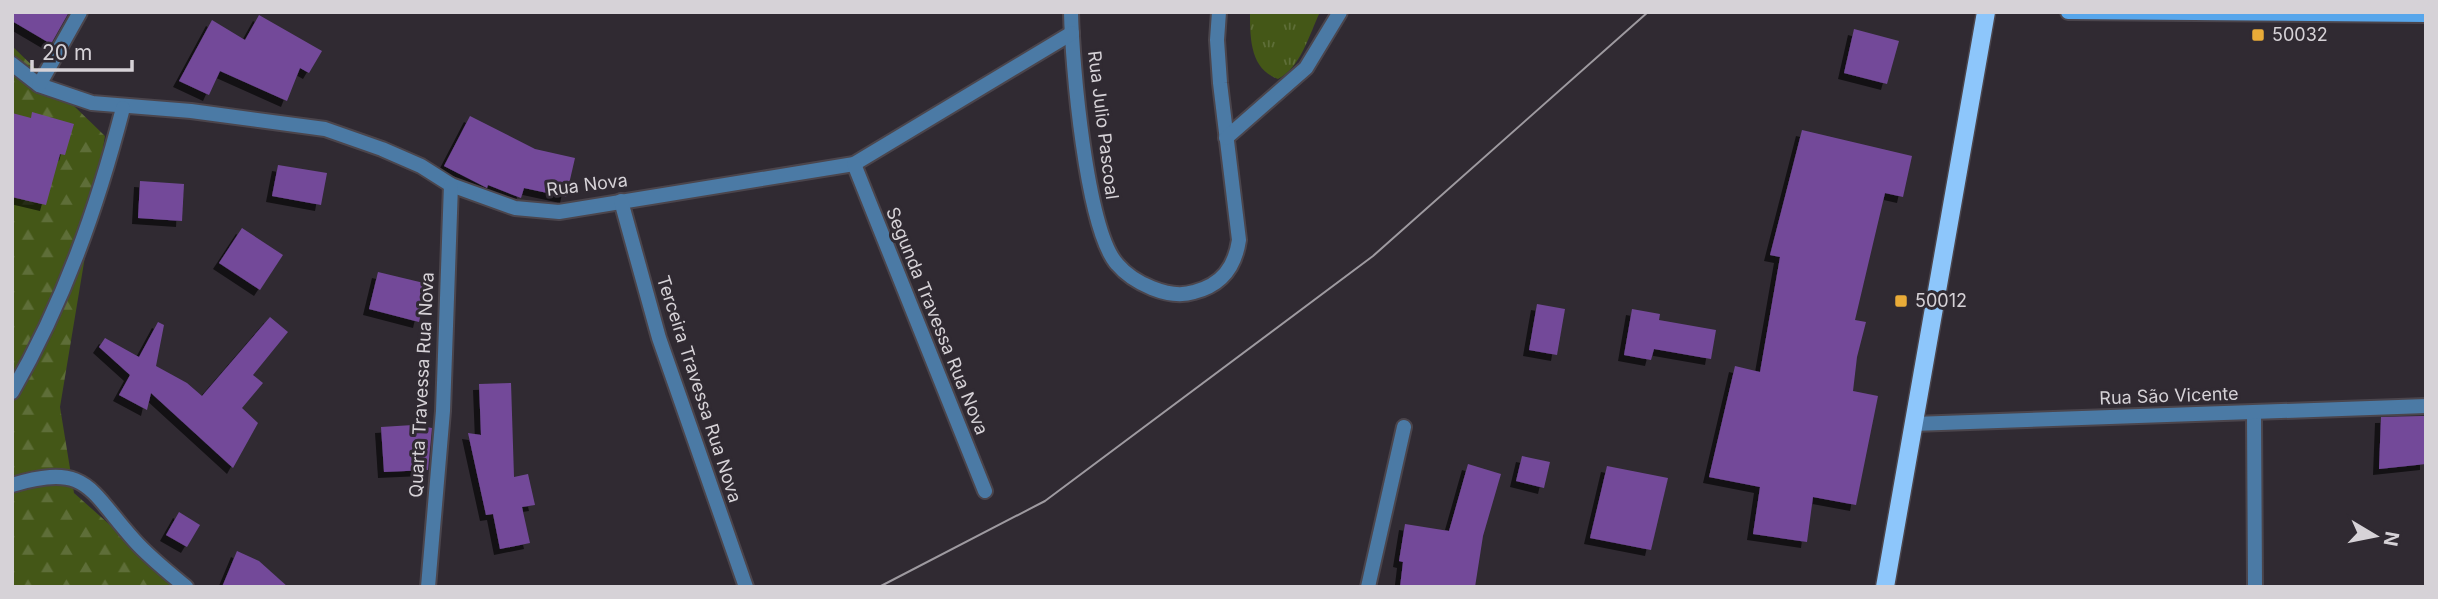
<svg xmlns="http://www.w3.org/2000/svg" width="2438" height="599" font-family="Inter,sans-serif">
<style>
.grass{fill:url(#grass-tufts)}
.forest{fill:url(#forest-firs)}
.building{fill:#734a99;filter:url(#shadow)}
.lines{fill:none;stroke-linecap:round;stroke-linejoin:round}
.street-casing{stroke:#4b454c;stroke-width:18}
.secondary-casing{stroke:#4b454c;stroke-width:18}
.primary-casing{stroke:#4b454c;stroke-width:21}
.street{stroke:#4b7aa5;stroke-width:14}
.secondary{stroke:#57a6eb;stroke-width:14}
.primary{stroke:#8dc6fb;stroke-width:18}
.tram{stroke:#9e9aa0;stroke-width:2}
.poi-dot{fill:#e9ab38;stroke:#302a32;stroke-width:2.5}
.labels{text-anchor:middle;stroke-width:6;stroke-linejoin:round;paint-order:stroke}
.poi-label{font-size:18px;fill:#d6d2d7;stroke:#302a32;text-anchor:start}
.street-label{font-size:18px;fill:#d6d2d7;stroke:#302a32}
</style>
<defs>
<pattern id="grass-tufts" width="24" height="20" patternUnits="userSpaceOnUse" patternTransform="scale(1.75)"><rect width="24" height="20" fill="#445717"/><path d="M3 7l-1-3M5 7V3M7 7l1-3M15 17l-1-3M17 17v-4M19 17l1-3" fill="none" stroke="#5e6e38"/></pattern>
<pattern id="forest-firs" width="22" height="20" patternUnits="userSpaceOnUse" patternTransform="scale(1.75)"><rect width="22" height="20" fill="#445717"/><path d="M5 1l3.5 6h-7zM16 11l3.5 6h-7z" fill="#5e6e38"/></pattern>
<filter id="shadow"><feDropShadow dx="-6" dy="6" stdDeviation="0" flood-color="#0009"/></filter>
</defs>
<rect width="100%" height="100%" fill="#302a32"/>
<path class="grass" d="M1250,12H1320C1310,33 1300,69 1278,79C1250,69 1250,38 1250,12Z"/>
<path class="forest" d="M12,46L105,136L60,407L74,493L180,587H12Z"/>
<g class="building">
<path d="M12,12H69L51,44L12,21Z"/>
<path d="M259,15L322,51L309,73L300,68L287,101L220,71L209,95L179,81L212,20L245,40Z"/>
<path d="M1854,29L1899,41L1887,84L1844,73Z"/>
<path d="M32,112L74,124L65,155L60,154L46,205L12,197V113L31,118Z"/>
<path d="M470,116L535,149L575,158L566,197L524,188L521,198L488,185L487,188L444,166Z"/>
<path d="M1802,130L1912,156L1903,197L1885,193L1855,320L1866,322L1857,357L1853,391L1878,396L1856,505L1813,497L1807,542L1753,534L1760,487L1709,477L1735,366L1760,372L1780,257L1770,255Z"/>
<path d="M278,165L327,173L321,205L272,196Z"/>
<path d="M140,181L184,184L182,221L138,218Z"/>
<path d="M242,228L283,255L260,290L219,263Z"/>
<path d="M378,272L428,284L419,322L369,309Z"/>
<path d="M1537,304L1565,309L1557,355L1529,350Z"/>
<path d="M1632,309L1660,314L1659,320L1716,330L1711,359L1654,349L1651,360L1624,355Z"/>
<path d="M270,317L288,332L253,375L263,383L242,408L258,423L233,468L151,393L147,410L119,395L130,375L99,347L105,338L139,357L158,322L164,325L156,366L187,383L202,396Z"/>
<path d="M511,383L514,477L528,474L535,505L522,507L530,543L500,549L493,514L486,515L468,433L481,435L479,384Z"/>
<path d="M2422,416H2426V464L2379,469L2381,417Z"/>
<path d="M413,425L432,428L428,470L384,472L381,427Z"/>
<path d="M1522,456L1550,462L1544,488L1516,481Z"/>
<path d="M1468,464L1501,474L1483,536L1475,587H1400L1403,562L1399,561L1405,524L1449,531Z"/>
<path d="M1607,466L1668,478L1651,550L1590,538Z"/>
<path d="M179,512L200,525L187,547L166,535Z"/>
<path d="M237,551L259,561L288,587H222Z"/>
</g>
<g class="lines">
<defs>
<g id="street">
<path d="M1071,12C1072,62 1086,229 1117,264C1133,283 1169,300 1194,292C1222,285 1235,267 1239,240L1220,83L1217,40L1219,12"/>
<path d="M12,64L39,85L92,103L191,111L325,129L382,149L421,166L451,185L515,208L559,212L854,164L1072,33"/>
<path d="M39,85L80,12"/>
<path d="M1226,138L1306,68L1340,12"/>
<path d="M854,164L985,491"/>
<path d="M621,201L659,338L746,587"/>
<path d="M12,392C64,302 97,208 123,108"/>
<path d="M2254,413L2255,587"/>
<path d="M1913,424L2426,406"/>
<path d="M12,485C88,462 89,490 134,540C149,557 168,572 186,587"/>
<path d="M428,587L443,411L451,185"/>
<path d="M1368,587L1404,427"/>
</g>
<path id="secondary" d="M2068,12L2426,15"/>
<path id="primary" d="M1885,587L1986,12"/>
</defs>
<use href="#street" class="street-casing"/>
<use href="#secondary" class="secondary-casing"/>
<use href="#primary" class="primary-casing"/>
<use href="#street" class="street"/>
<use href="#secondary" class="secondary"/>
<use href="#primary" class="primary"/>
<path class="tram" d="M879,587L1045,501L1373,256L1648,12"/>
</g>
<g class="poi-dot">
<rect x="2251" y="28" width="14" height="14" rx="3.5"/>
<rect x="1894" y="294" width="14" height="14" rx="3.5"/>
</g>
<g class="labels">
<g class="poi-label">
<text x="2272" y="41">50032</text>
<text x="1915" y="307">50012</text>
</g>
<g class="street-label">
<text transform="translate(1103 125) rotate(83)" y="6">Rua Julio Pascoal</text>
<text transform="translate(587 185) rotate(-7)" y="6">Rua Nova</text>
<text transform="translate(937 321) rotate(68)" y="6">Segunda Travessa Rua Nova</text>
<text transform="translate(422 385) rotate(-87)" y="6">Quarta Travessa Rua Nova</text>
<text transform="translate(699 389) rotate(72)" y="6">Terceira Travessa Rua Nova</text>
<text transform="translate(2169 396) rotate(-2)" y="6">Rua São Vicente</text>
</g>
</g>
<rect width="2438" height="599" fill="none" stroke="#d6d2d7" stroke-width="28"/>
<g transform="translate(2375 536) rotate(100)" stroke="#302a32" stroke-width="5" paint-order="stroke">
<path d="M0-5L12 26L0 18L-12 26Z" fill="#d6d2d7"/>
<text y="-10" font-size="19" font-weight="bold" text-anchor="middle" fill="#d6d2d7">N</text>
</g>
<path d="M32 60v10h100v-10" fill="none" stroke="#d6d2d7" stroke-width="3.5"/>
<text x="42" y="60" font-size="21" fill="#d6d2d7" stroke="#302a32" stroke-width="5" paint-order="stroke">20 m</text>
</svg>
